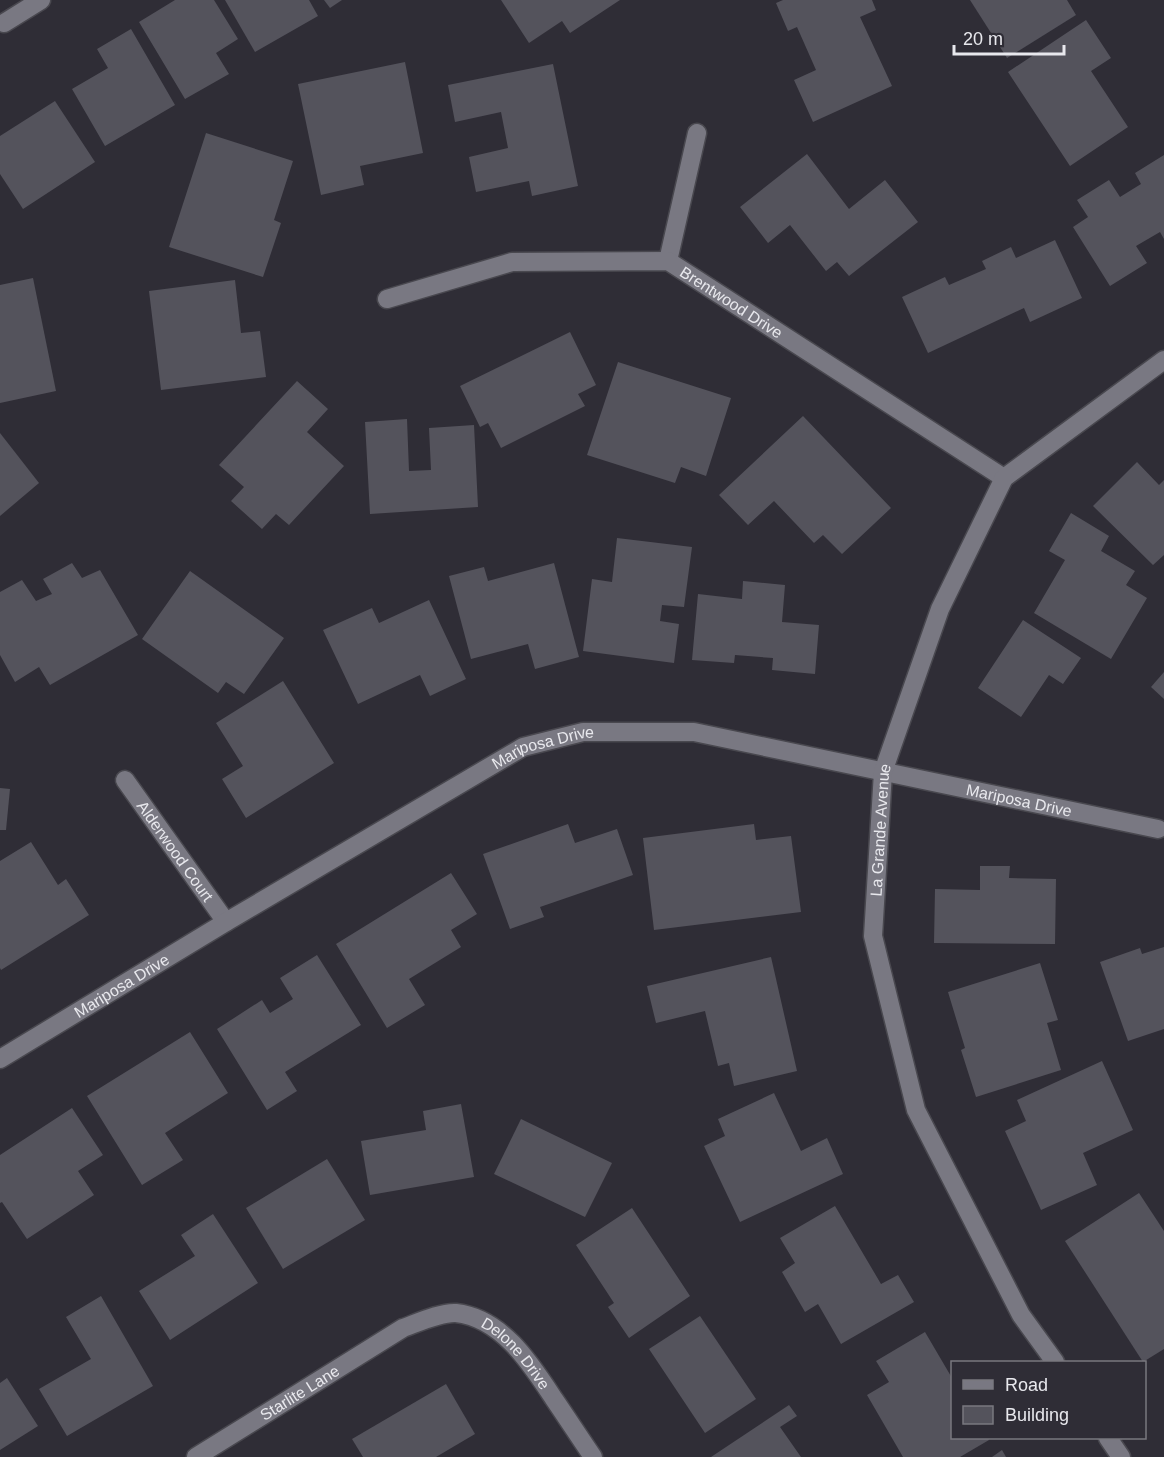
<svg xmlns="http://www.w3.org/2000/svg" width="1164" height="1457" font-family="Helvetica,sans-serif">
<style>
.building{fill:#54535c}
.lines{fill:none;stroke-linecap:round;stroke-linejoin:round}
.street-casing{stroke:#49484f;stroke-width:21}
.street{stroke:#797882;stroke-width:18}
.labels{text-anchor:middle;stroke-width:6;stroke-linejoin:round;paint-order:stroke}
.street-label{font-size:16px;fill:#e8e8ed;stroke:#2f2d36}
</style>
<rect width="100%" height="100%" fill="#2f2d36"/>
<g class="building">
<path d="M175,0H214L238,39L216,53L229,74L185,99L139,22Z"/>
<path d="M225,0H309L318,16L255,52Z"/>
<path d="M324,0H342L330,8Z"/>
<path d="M501,0H620L570,33L562,21L529,43Z"/>
<path d="M783,0H872L876,10L860,17L892,86L813,122L794,80L816,70L797,27L788,31L776,3Z"/>
<path d="M970,0H1067L1076,15L1007,58Z"/>
<path d="M1086,20L1111,58L1091,71L1128,127L1070,166L1008,72Z"/>
<path d="M131,29L175,105L105,146L72,89L108,68L97,49Z"/>
<path d="M405,62L423,153L360,166L364,185L321,195L298,84Z"/>
<path d="M553,64L578,186L532,196L529,181L476,192L469,157L508,148L501,112L455,122L448,85Z"/>
<path d="M55,101L95,162L23,209L0,174V136Z"/>
<path d="M206,133L293,161L274,220L281,223L263,277L169,247Z"/>
<path d="M807,154L849,209L885,180L918,222L849,276L837,262L826,271L790,225L768,243L740,207Z"/>
<path d="M1164,155V239L1160,232L1136,246L1147,263L1110,286L1073,227L1088,217L1077,200L1109,180L1120,197L1141,184L1135,173Z"/>
<path d="M1055,240L1082,298L1030,322L1024,308L928,353L902,297L945,277L949,285L986,269L982,261L1011,247L1016,258Z"/>
<path d="M33,278L56,391L0,403V285Z"/>
<path d="M235,280L241,333L260,331L266,377L161,390L149,291Z"/>
<path d="M570,332L596,385L578,394L585,406L501,448L488,423L480,427L460,386Z"/>
<path d="M618,362L731,398L706,476L681,467L675,483L587,455Z"/>
<path d="M297,381L328,409L307,432L344,466L289,525L276,514L262,529L231,501L244,487L219,465Z"/>
<path d="M803,416L891,508L842,554L823,535L814,543L774,501L748,525L719,495Z"/>
<path d="M407,419L409,471L431,470L429,428L474,425L478,507L370,514L365,422Z"/>
<path d="M0,433L39,483L0,516Z"/>
<path d="M1137,462L1159,485L1164,480V555L1153,565L1093,506Z"/>
<path d="M1071,513L1109,536L1101,551L1135,571L1126,585L1147,598L1111,659L1034,613L1065,560L1049,551Z"/>
<path d="M617,538L692,547L684,607L662,605L660,621L679,624L674,663L583,651L592,579L612,582Z"/>
<path d="M72,563L82,578L100,570L138,635L50,685L39,667L15,682L0,655V592L22,580L36,601L52,594L43,579Z"/>
<path d="M554,563L579,657L535,669L528,644L471,659L449,576L484,567L488,581Z"/>
<path d="M190,571L284,638L244,694L226,682L218,693L142,639Z"/>
<path d="M743,581L785,585L782,622L819,625L815,674L772,670L773,658L735,655L734,663L692,660L698,594L742,599Z"/>
<path d="M429,600L466,679L430,696L420,675L358,704L323,630L372,608L379,623Z"/>
<path d="M1023,620L1081,658L1063,684L1049,675L1021,717L978,688Z"/>
<path d="M1164,672V699L1151,687Z"/>
<path d="M283,681L334,763L246,818L222,779L243,766L216,723Z"/>
<path d="M0,788L10,789L6,830H0Z"/>
<path d="M568,824L575,843L617,829L633,875L540,907L544,917L510,929L483,854Z"/>
<path d="M754,824L756,840L791,836L801,912L654,930L643,838Z"/>
<path d="M31,842L58,885L66,879L89,915L1,970L0,968V861Z"/>
<path d="M980,866H1010L1009,878L1056,879L1055,944L934,943L935,889L980,890Z"/>
<path d="M451,873L477,914L451,930L461,947L409,979L425,1005L387,1028L336,944Z"/>
<path d="M1164,947V1029L1128,1041L1100,962L1140,948L1142,954Z"/>
<path d="M317,955L361,1025L285,1072L297,1091L267,1110L217,1029L262,1000L270,1013L293,999L280,978Z"/>
<path d="M771,957L797,1071L734,1086L729,1063L718,1066L705,1011L656,1023L647,986Z"/>
<path d="M1040,963L1058,1020L1047,1023L1061,1070L976,1097L961,1050L965,1048L948,992Z"/>
<path d="M190,1032L228,1093L165,1133L183,1160L142,1185L87,1096Z"/>
<path d="M1102,1061L1133,1130L1083,1153L1097,1185L1041,1210L1005,1131L1026,1121L1017,1100Z"/>
<path d="M774,1093L801,1151L827,1138L843,1174L740,1222L704,1146L725,1136L718,1119Z"/>
<path d="M461,1104L474,1177L370,1195L361,1141L426,1130L423,1111Z"/>
<path d="M72,1108L103,1155L78,1171L94,1195L27,1239L2,1202L0,1203V1155Z"/>
<path d="M521,1119L612,1163L585,1217L494,1174Z"/>
<path d="M327,1159L365,1220L283,1269L246,1208Z"/>
<path d="M1139,1193L1164,1231V1349L1143,1362L1065,1241Z"/>
<path d="M835,1206L881,1284L898,1275L914,1302L841,1344L818,1304L805,1312L782,1272L795,1263L780,1238Z"/>
<path d="M632,1208L690,1296L629,1338L608,1307L614,1303L576,1245Z"/>
<path d="M213,1214L258,1283L170,1340L139,1291L195,1256L181,1235Z"/>
<path d="M101,1296L153,1386L67,1436L39,1389L91,1359L66,1317Z"/>
<path d="M700,1316L756,1399L705,1433L649,1349Z"/>
<path d="M925,1332L952,1378V1438H988L989,1440L960,1457H903L867,1395L889,1382L876,1361Z"/>
<path d="M7,1378L38,1426L0,1450V1383Z"/>
<path d="M446,1384L475,1434L436,1457H363L352,1439Z"/>
<path d="M789,1405L797,1416L780,1427L801,1457H711Z"/>
<path d="M1002,1450L1006,1457H992Z"/>
</g>
<g class="lines">
<defs>
<g id="street">
<path d="M4,23L41,0"/>
<path d="M668,261L697,133"/>
<path id="s1" d="M387,299L512,262L668,261L1004,478"/>
<path id="s2" d="M125,780L226,922"/>
<path id="s3" d="M0,1059L226,922L523,747L583,732H694L1158,829"/>
<path id="s4" d="M1055,1362L1021,1315L916,1110L873,936L883,772L940,609L1004,478L1164,360"/>
<path d="M1108,1438L1121,1457"/>
<path id="s5" d="M196,1457L403,1328C417,1323 441,1312 456,1313C502,1318 531,1364 554,1399C567,1418 580,1438 593,1457"/>
</g>
</defs>
<use href="#street" class="street-casing"/>
<use href="#street" class="street"/>
</g>
<g class="labels">
<g class="street-label">
<text dy="6" stroke="none"><textPath href="#s1" startOffset="362">Brentwood Drive</textPath></text>
<text dy="6" stroke="none"><textPath href="#s3" startOffset="628">Mariposa Drive</textPath></text>
<text dy="6" stroke="none"><textPath href="#s3" startOffset="1114">Mariposa Drive</textPath></text>
<text dy="6" stroke="none"><textPath href="#s4" startOffset="574">La Grande Avenue</textPath></text>
<text dy="6" stroke="none"><textPath href="#s2" startOffset="87">Alderwood Court</textPath></text>
<text dy="6" stroke="none"><textPath href="#s3" startOffset="142">Mariposa Drive</textPath></text>
<text dy="6" stroke="none"><textPath href="#s5" startOffset="374">Delone Drive</textPath></text>
<text dy="6" stroke="none"><textPath href="#s5" startOffset="122">Starlite Lane</textPath></text>
</g>
</g>
<rect x="951" y="1361" width="195" height="78" fill="#2f2d36" stroke="#79787f" stroke-width="1.5"/>
<rect x="963" y="1380" width="30" height="9" fill="#797882" stroke="#79787f" stroke-width="1.5"/>
<text x="1005" y="1391" font-size="18" fill="#e8e8ed">Road</text>
<rect x="963" y="1406" width="30" height="18" fill="#54535c" stroke="#79787f" stroke-width="1.5"/>
<text x="1005" y="1421" font-size="18" fill="#e8e8ed">Building</text>
<path d="M954 45v9h110v-9" fill="none" stroke="#e8e8ed" stroke-width="3"/>
<text x="963" y="45" font-size="18" fill="#e8e8ed" stroke="#2f2d36" stroke-width="4.5" paint-order="stroke">20 m</text>
</svg>
